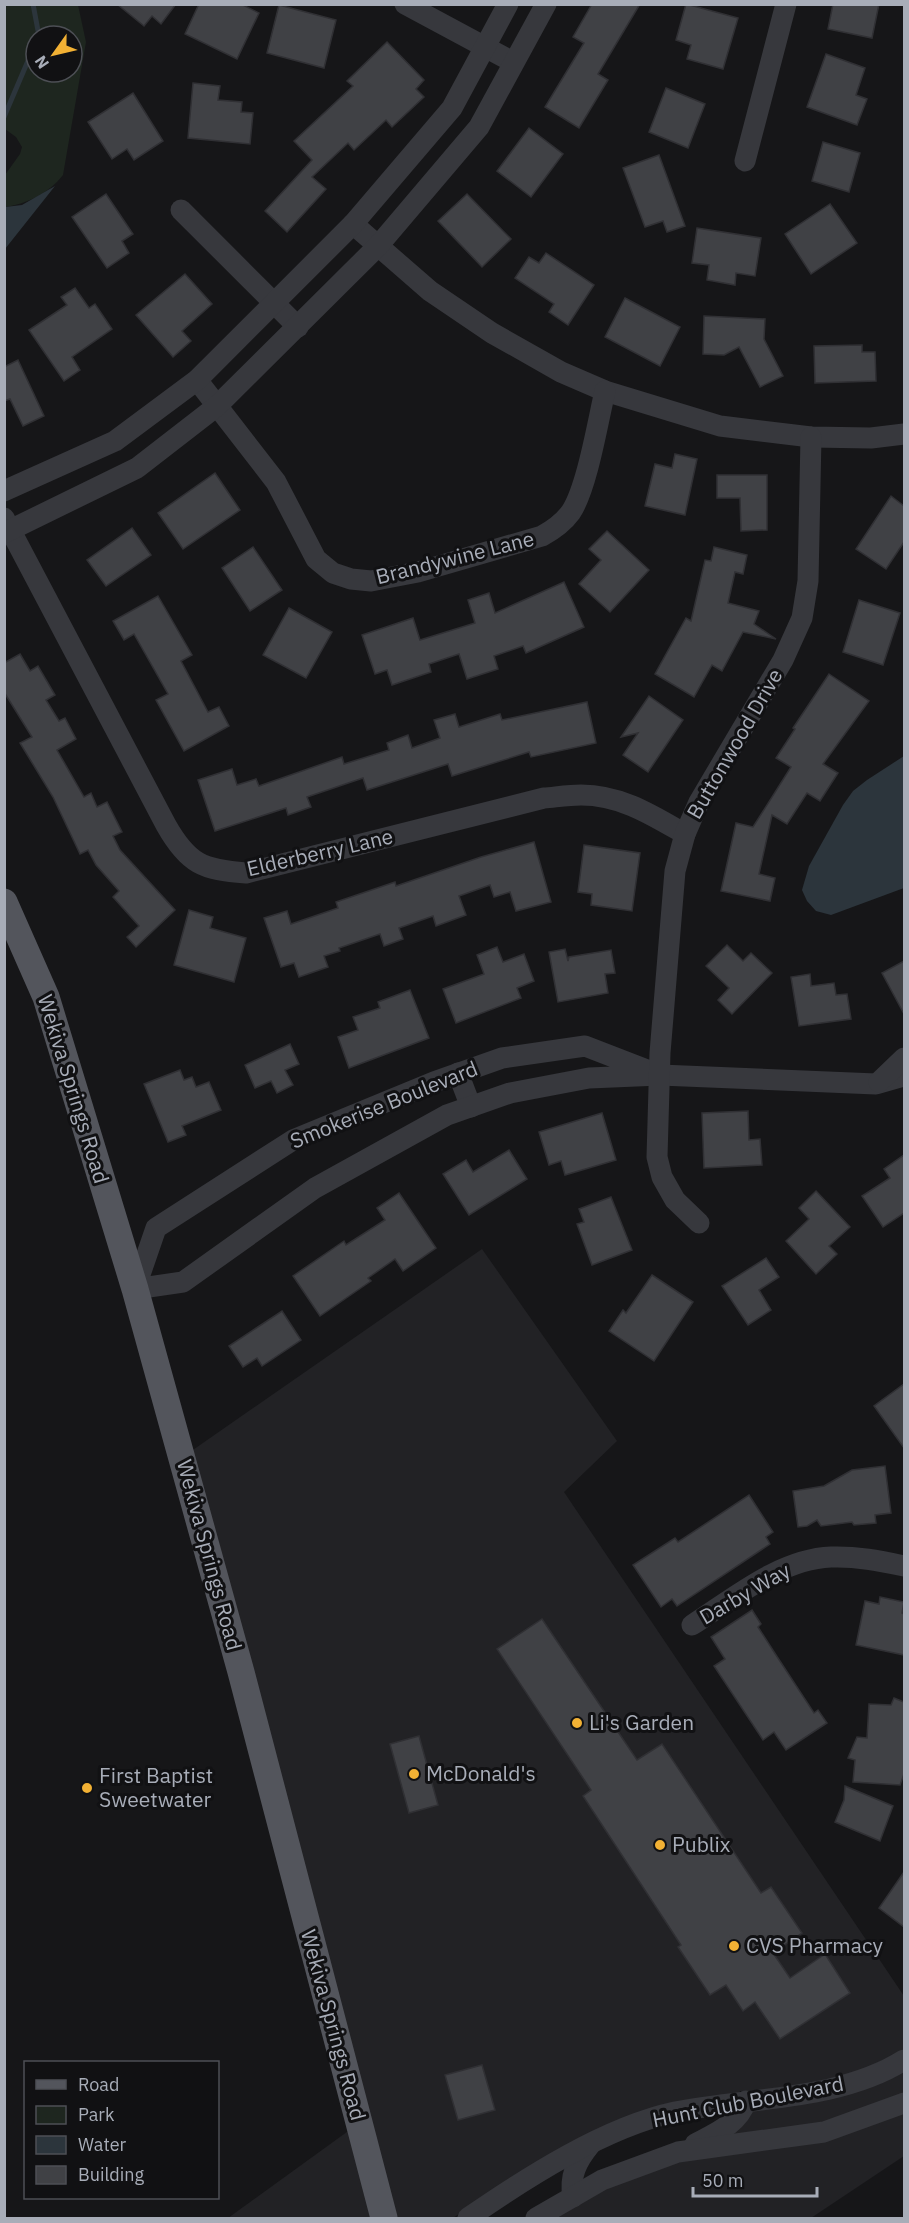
<svg xmlns="http://www.w3.org/2000/svg" width="909" height="2223" font-family="'IBM Plex Sans',sans-serif">
<style>
.built{fill:#222225}
.green{fill:#1e261f;fill-rule:evenodd}
.water{fill:#2c353c}
.lines{fill:none;stroke-linecap:round;stroke-linejoin:round}
.stream{stroke:#2c353c;stroke-width:5}
.building{fill:#404145;stroke:#303034;stroke-width:1.5}
.minor{stroke:#37383d;stroke-width:21}
.major{stroke:#53555c;stroke-width:27}
.poi-dot{fill:#f2b134;stroke:#111113;stroke-width:2}
.labels{text-anchor:middle;stroke-width:6;stroke-linejoin:round;paint-order:stroke}
.street-label{font-size:21px;fill:#a8adb8;stroke:#111113}
.poi-label{font-size:21px;fill:#a8adb8;stroke:#111113;text-anchor:start}
</style>
<rect width="100%" height="100%" fill="#161618"/>
<g class="built">
<path d="M482,1249L617,1441L564,1492L904,1996V2049L860,2072L814,2082L748,2092L740,2091L739,2094L513,2177L453,2218H394L190,1452Z"/>
<path d="M904,2069V2094L823,2123L727,2136L753,2109Z"/>
<path d="M904,2112V2156L811,2218H553L606,2188L680,2161Z"/>
<path d="M351,2129L374,2218H228Z"/>
</g>
<path class="green" d="M4,5H78L86,42L63,175C49,193 27,204 5,207V175L20,154L22,147L16,137L5,129ZM36,36H72V72H36Z"/>
<g class="water">
<path d="M55,186L5,249V207L22,205Z"/>
<path d="M904,756V888L831,915L816,911L807,901L802,890L809,866L843,805L853,791L867,780Z"/>
</g>
<g class="lines">
<g class="stream">
<path d="M33,4L39,36"/>
<path d="M4,117L36,42"/>
</g>
</g>
<g class="building">
<path d="M117,4H176L161,24L152,16L144,26Z"/>
<path d="M199,4H241L259,13L237,59L185,34Z"/>
<path d="M592,4H640L598,74L608,80L579,128L545,107L584,43L573,37Z"/>
<path d="M686,4L738,18L723,69L687,59L691,45L676,40Z"/>
<path d="M833,4H879L872,38L828,29Z"/>
<path d="M279,5L336,20L324,68L267,53Z"/>
<path d="M387,42L424,80L416,89L424,97L392,127L386,120L354,150L348,143L312,177L326,189L287,232L265,211L312,160L294,141L353,86L347,81Z"/>
<path d="M826,54L865,68L856,95L867,99L857,125L807,107Z"/>
<path d="M193,83L220,86L218,100L242,102L241,112L253,113L250,144L188,138Z"/>
<path d="M666,88L705,104L688,148L649,132Z"/>
<path d="M133,93L163,141L134,160L127,149L112,159L88,122Z"/>
<path d="M529,128L563,154L531,197L497,171Z"/>
<path d="M823,142L860,153L849,192L812,181Z"/>
<path d="M659,155L685,226L667,232L663,221L645,227L623,168Z"/>
<path d="M106,194L133,234L122,241L129,253L107,268L72,217Z"/>
<path d="M467,194L511,239L482,267L438,221Z"/>
<path d="M830,204L857,243L811,274L785,234Z"/>
<path d="M697,228L761,238L755,276L736,273L735,285L707,280L709,265L692,263Z"/>
<path d="M546,253L594,285L568,325L549,312L554,304L515,278L529,257L539,263Z"/>
<path d="M185,274L212,304L182,331L191,341L173,357L136,315Z"/>
<path d="M75,288L89,308L95,304L112,329L72,357L80,370L64,381L29,330L67,305L61,297Z"/>
<path d="M625,298L680,327L660,366L605,337Z"/>
<path d="M704,316L765,319L764,339L783,376L760,387L739,347L724,355L703,354Z"/>
<path d="M862,345V352H875L876,381L815,383L814,346Z"/>
<path d="M18,360L44,416L23,426L10,399L4,401V367Z"/>
<path d="M675,454L697,459L685,515L645,506L655,464L672,468Z"/>
<path d="M215,473L240,510L183,549L158,513Z"/>
<path d="M717,475H767V530L741,531L740,498H717Z"/>
<path d="M891,496L904,506V542L886,569L856,549Z"/>
<path d="M132,528L151,555L106,586L87,560Z"/>
<path d="M607,531L649,570L610,612L579,584L601,560L589,549Z"/>
<path d="M253,547L282,590L250,611L222,568Z"/>
<path d="M714,547L747,555L743,574L735,572L728,603L759,611L754,624L776,639L743,632L722,671L712,665L694,697L655,674L686,618L691,621L705,560L711,561Z"/>
<path d="M564,582L584,627L526,653L523,646L494,656L498,669L467,679L459,654L429,664L431,672L392,685L387,670L375,674L362,635L413,618L420,640L475,623L468,600L489,593L495,613Z"/>
<path d="M158,596L192,655L181,661L208,712L219,707L229,726L184,751L156,700L168,694L134,634L124,640L113,621Z"/>
<path d="M859,600L900,613L883,665L843,652Z"/>
<path d="M289,608L332,632L306,678L263,655Z"/>
<path d="M20,654L30,671L38,666L55,695L46,700L59,721L65,718L76,739L57,750L84,797L91,793L97,807L107,802L122,832L113,836L120,850L175,910L136,947L127,937L139,926L113,897L119,891L96,865L88,850L80,854L53,797L20,743L32,737L4,692V663Z"/>
<path d="M829,674L869,701L823,764L838,773L820,801L807,793L787,824L772,815L759,874L775,878L770,901L721,891L736,823L753,827L791,767L776,758L795,729L793,728Z"/>
<path d="M649,696L683,720L648,772L623,755L638,733L621,737Z"/>
<path d="M587,702L596,743L531,757L529,752L452,776L448,764L367,790L363,778L307,797L311,807L288,815L286,808L215,831L198,780L232,769L237,785L256,779L259,786L342,757L344,764L389,750L387,743L408,735L412,748L440,738L434,720L455,714L459,727L500,714L502,720Z"/>
<path d="M534,842L551,902L516,911L510,892L494,897L490,885L459,896L466,915L436,926L433,916L399,928L403,939L384,946L380,934L339,948L340,951L324,956L328,967L299,977L294,963L281,967L264,918L287,911L291,924L338,908L336,902L395,882L396,886L481,857Z"/>
<path d="M584,845L640,853L632,911L591,905L592,894L578,892Z"/>
<path d="M189,910L213,917L210,928L246,938L234,982L174,965Z"/>
<path d="M727,945L743,961L751,953L772,973L732,1014L718,1000L729,988L706,966Z"/>
<path d="M497,947L503,962L524,954L534,981L517,988L521,998L456,1023L443,989L484,974L477,955Z"/>
<path d="M565,949L568,961L569,957L611,950L615,973L605,974L608,993L558,1002L549,952Z"/>
<path d="M904,961V1014L882,973Z"/>
<path d="M810,974L811,986L834,983L836,995L847,994L851,1019L799,1026L791,977Z"/>
<path d="M410,990L429,1038L349,1068L338,1037L358,1030L353,1017L380,1008L378,1002Z"/>
<path d="M290,1044L299,1064L285,1070L293,1085L277,1093L271,1081L255,1088L245,1065Z"/>
<path d="M180,1070L184,1080L192,1077L196,1087L209,1082L221,1110L182,1126L186,1135L168,1142L144,1084Z"/>
<path d="M748,1111L749,1140L760,1139L762,1165L704,1168L702,1113Z"/>
<path d="M602,1113L616,1160L565,1175L561,1161L549,1165L539,1132Z"/>
<path d="M509,1150L527,1179L469,1215L443,1174L466,1160L473,1172Z"/>
<path d="M904,1155V1213L883,1227L862,1196L890,1178L884,1169Z"/>
<path d="M816,1191L850,1227L829,1246L837,1254L816,1274L786,1241L809,1219L799,1208Z"/>
<path d="M399,1193L436,1248L403,1271L395,1259L368,1278L371,1281L320,1316L293,1276L344,1241L346,1245L385,1220L377,1208Z"/>
<path d="M611,1197L632,1250L592,1265L577,1224L584,1222L579,1209Z"/>
<path d="M766,1258L779,1277L759,1290L771,1310L748,1325L722,1286Z"/>
<path d="M652,1275L693,1302L654,1361L609,1331L623,1310L626,1313Z"/>
<path d="M282,1311L301,1340L262,1366L257,1358L243,1367L229,1346Z"/>
<path d="M904,1384V1448L874,1406Z"/>
<path d="M885,1466L891,1513L875,1515L876,1523L854,1525L852,1522L821,1526L817,1520L807,1526L798,1527L793,1491L824,1486L852,1470Z"/>
<path d="M749,1495L773,1532L766,1537L770,1544L677,1606L672,1599L661,1607L633,1565L675,1538L678,1542Z"/>
<path d="M880,1597L904,1602L902,1613L904,1614V1655L856,1645L865,1601L879,1604Z"/>
<path d="M752,1610L761,1624L758,1627L776,1655L814,1713L818,1710L827,1723L786,1750L774,1732L763,1740L714,1666L725,1659L711,1637Z"/>
<path d="M542,1619L637,1760L662,1744L761,1893L771,1887L802,1933L773,1953L790,1978L825,1954L850,1993L780,2039L755,2002L743,2011L726,1985L710,1995L678,1947L681,1945L583,1796L591,1790L497,1649Z"/>
<path d="M894,1698L904,1702V1774L900,1785L853,1782L855,1760L848,1758L857,1737L867,1738L869,1704L891,1705Z"/>
<path d="M419,1736L438,1805L409,1813L390,1744Z"/>
<path d="M845,1786L893,1806L880,1841L835,1822L844,1800Z"/>
<path d="M904,1872V1927L879,1908Z"/>
<path d="M482,2065L495,2110L458,2120L445,2075Z"/>
</g>
<g class="lines">
<g class="minor">
<path d="M405,4L513,62"/>
<path d="M745,161L786,4"/>
<path d="M181,210L298,327"/>
<path d="M353,224L430,291L492,333L561,372L605,391L720,426L811,437L871,438L904,434"/>
<path d="M197,380L276,482L316,559L333,573L351,579L371,581L418,572L542,536C553,530 563,523 571,512C587,488 598,421 605,391"/>
<path d="M4,491L115,441L197,380L353,224L452,108L508,4"/>
<path d="M4,518L166,825C188,864 203,870 246,873L544,798C556,797 569,795 581,795C621,795 652,815 685,834"/>
<path d="M4,533L137,468L217,406L378,246L479,127L546,4"/>
<path d="M458,1073L471,1107"/>
<path d="M660,1075L585,1046L502,1058L434,1082L293,1140L156,1228L135,1289L183,1282L315,1188L447,1115L510,1093L589,1078L660,1075L876,1084L904,1076"/>
<path d="M879,1082L904,1058"/>
<path d="M699,1223L675,1200L662,1177L657,1157L660,1053L675,871L685,834L699,802L783,660L802,618L808,581L811,437"/>
<path d="M692,1625C734,1598 780,1559 831,1557C856,1556 880,1561 904,1566"/>
<path d="M695,2144C714,2134 739,2124 746,2101"/>
<path d="M573,2197C569,2176 577,2161 590,2145"/>
<path d="M468,2218C526,2178 605,2127 675,2112C749,2097 839,2101 904,2060"/>
<path d="M536,2218L602,2180L678,2152L824,2132L904,2103"/>
</g>
<path class="major" d="M4,902L46,997L135,1289L241,1672L384,2218"/>
</g>
<g class="poi-dot">
<circle cx="577" cy="1723" r="6"/>
<circle cx="414" cy="1774" r="6"/>
<circle cx="87" cy="1788" r="6"/>
<circle cx="660" cy="1845" r="6"/>
<circle cx="734" cy="1946" r="6"/>
</g>
<g class="labels">
<g class="street-label">
<text transform="translate(455 558) rotate(-14)" y="7">Brandywine Lane</text>
<text transform="translate(735 744) rotate(-60)" y="7">Buttonwood Drive</text>
<text transform="translate(320 853) rotate(-13)" y="7">Elderberry Lane</text>
<text transform="translate(73 1089) rotate(73)" y="7">Wekiva Springs Road</text>
<text transform="translate(384 1105) rotate(-22)" y="7">Smokerise Boulevard</text>
<text transform="translate(209 1555) rotate(75)" y="7">Wekiva Springs Road</text>
<text transform="translate(745 1594) rotate(-30)" y="7">Darby Way</text>
<text transform="translate(333 2025) rotate(75)" y="7">Wekiva Springs Road</text>
<text transform="translate(748 2102) rotate(-11)" y="7">Hunt Club Boulevard</text>
</g>
<g class="poi-label">
<text x="589" y="1730">Li's Garden</text>
<text x="426" y="1781">McDonald's</text>
<text x="99" y="1783">First Baptist<tspan x="99" dy="24">Sweetwater</tspan></text>
<text x="672" y="1852">Publix</text>
<text x="746" y="1953">CVS Pharmacy</text>
</g>
</g>
<rect width="909" height="2223" fill="none" stroke="#a8adb8" stroke-width="12"/>
<rect x="24" y="2061" width="195" height="138" fill="#111113" stroke="#4d4f55" stroke-width="1.5"/>
<rect x="36" y="2080" width="30" height="9" fill="#53555c" stroke="#4d4f55" stroke-width="1.5"/>
<text x="78" y="2091" font-size="18" fill="#a8adb8">Road</text>
<rect x="36" y="2106" width="30" height="18" fill="#1e261f" stroke="#4d4f55" stroke-width="1.5"/>
<text x="78" y="2121" font-size="18" fill="#a8adb8">Park</text>
<rect x="36" y="2136" width="30" height="18" fill="#2c353c" stroke="#4d4f55" stroke-width="1.5"/>
<text x="78" y="2151" font-size="18" fill="#a8adb8">Water</text>
<rect x="36" y="2166" width="30" height="18" fill="#404145" stroke="#4d4f55" stroke-width="1.5"/>
<text x="78" y="2181" font-size="18" fill="#a8adb8">Building</text>
<g transform="translate(54 54) rotate(236)"><circle r="28" fill="#111113" stroke="#4d4f55" stroke-width="1.5"/>
<path d="M0-4.5L10 22L0 15L-10 22Z" fill="#f2b134"/>
<text y="-9" font-size="16" font-weight="bold" text-anchor="middle" fill="#a8adb8">N</text>
</g>
<path d="M693 2187v9h124v-9" fill="none" stroke="#a8adb8" stroke-width="3"/>
<text x="702" y="2187" font-size="18" fill="#a8adb8" stroke="#111113" stroke-width="4.5" paint-order="stroke">50 m</text>
</svg>
